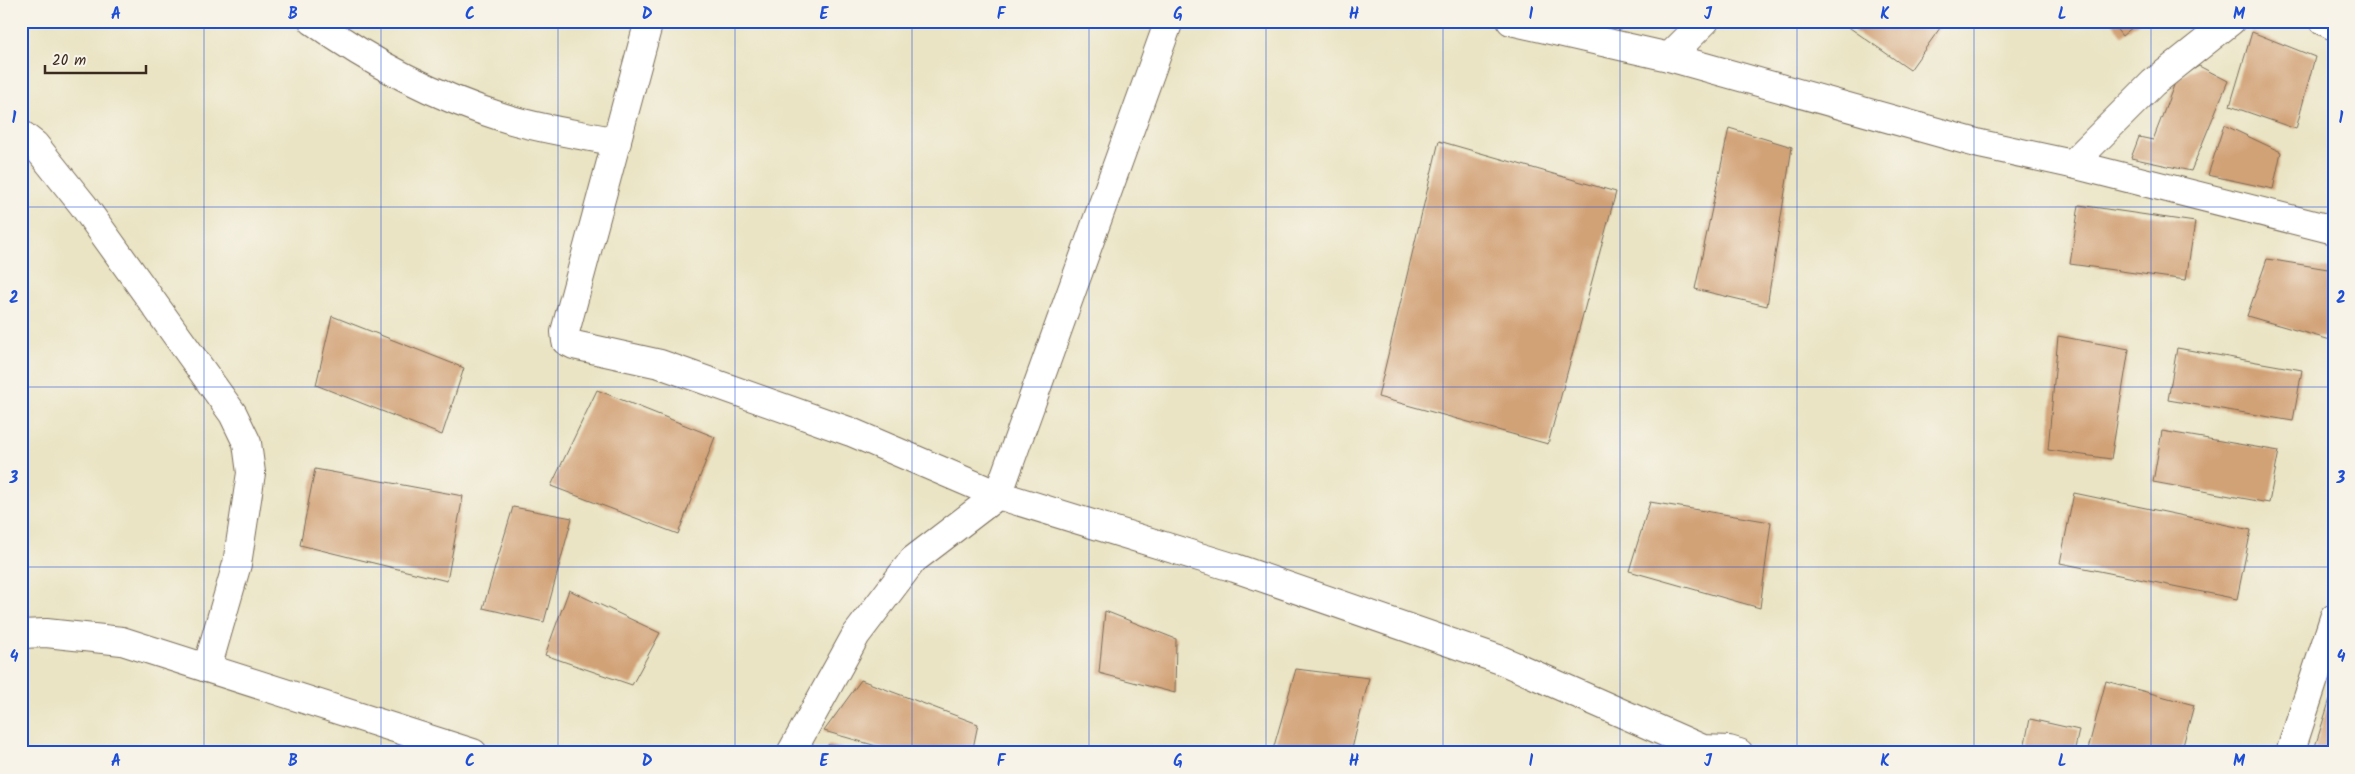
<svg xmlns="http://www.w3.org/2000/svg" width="2355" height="774" font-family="Kalam,sans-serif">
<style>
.building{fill:#d2a277}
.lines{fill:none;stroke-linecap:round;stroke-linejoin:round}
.street-casing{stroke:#786b58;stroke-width:30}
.street{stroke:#fff;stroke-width:28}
.grid{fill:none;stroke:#1d4ed8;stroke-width:1;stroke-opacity:0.55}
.neatline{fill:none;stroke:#1d4ed8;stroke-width:2}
.grid-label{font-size:16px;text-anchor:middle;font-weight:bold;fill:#1d4ed8}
</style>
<rect width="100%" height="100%" fill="#f7f3e8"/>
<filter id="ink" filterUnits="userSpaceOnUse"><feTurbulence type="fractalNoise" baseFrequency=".02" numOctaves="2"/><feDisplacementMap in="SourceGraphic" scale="10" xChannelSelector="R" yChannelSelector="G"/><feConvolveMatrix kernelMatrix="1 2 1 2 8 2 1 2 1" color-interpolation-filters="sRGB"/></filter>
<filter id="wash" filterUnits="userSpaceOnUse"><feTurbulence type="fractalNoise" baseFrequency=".0096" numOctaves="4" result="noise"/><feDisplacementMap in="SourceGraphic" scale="20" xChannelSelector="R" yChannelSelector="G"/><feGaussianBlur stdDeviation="1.12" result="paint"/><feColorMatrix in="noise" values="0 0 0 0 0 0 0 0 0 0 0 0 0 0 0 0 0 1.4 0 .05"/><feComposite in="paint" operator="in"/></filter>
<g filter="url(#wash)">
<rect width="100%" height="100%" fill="#eae4c4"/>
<g id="blocks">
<g class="building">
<path d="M1840,21H1945L1910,70Z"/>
<path d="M2110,21H2140L2122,36Z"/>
<path d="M2252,32L2315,57L2296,129L2230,106Z"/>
<path d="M2199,66L2228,81L2191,171L2131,158L2139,137L2153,140L2176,80Z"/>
<path d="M2224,125L2281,152L2273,189L2208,175Z"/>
<path d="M1729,128L1792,147L1767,306L1695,289Z"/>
<path d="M1439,141L1616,192L1548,444L1378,397Z"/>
<path d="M2079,205L2195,222L2186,280L2070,264Z"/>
<path d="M2267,259L2334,270V341L2247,316Z"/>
<path d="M332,316L464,368L442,435L316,385Z"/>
<path d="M2058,336L2129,349L2111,459L2048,450Z"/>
<path d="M2177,348L2302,370L2293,421L2168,400Z"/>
<path d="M597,390L715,437L678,534L551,486Z"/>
<path d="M2162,431L2279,451L2269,503L2153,482Z"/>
<path d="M315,469L463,496L447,581L300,545Z"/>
<path d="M2074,493L2251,530L2237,599L2060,563Z"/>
<path d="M1650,502L1771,522L1760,608L1629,571Z"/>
<path d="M513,507L572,518L544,622L483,608Z"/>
<path d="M569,590L660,633L632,685L545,655Z"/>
<path d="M1105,611L1176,639L1175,693L1099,673Z"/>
<path d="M1296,669L1369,678L1351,753H1272Z"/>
<path d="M861,680L978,724L972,753H901L824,731Z"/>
<path d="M2106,681L2194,705L2181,753H2087Z"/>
<path d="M2330,699H2334V753H2313Z"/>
<path d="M2030,719L2079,730L2074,753H2023Z"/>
<path d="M828,745L854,752V753H825Z"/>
</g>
</g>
</g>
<g filter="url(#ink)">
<use href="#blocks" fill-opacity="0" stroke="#786b58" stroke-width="1"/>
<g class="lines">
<defs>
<g id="street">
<path d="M313,21C370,62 435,96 502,117C538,129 579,134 617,142"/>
<path d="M649,21L565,332L566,341L574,345L660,364L851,432L998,495L1235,568L1501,660L1703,749L1729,750L1739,753"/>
<path d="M1511,21L1669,57L1980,144L2072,164L2334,230"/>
<path d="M2324,21L2334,26"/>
<path d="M1669,57L1705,21"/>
<path d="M21,134L35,145L83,205L233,414L247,443L251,473L237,564L207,668"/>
<path d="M2072,164L2153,83L2231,21"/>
<path d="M21,634L46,633L122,641L473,753"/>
<path d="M791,753L856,635L913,560L998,495L1169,21"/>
<path d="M2290,753L2334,618"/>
</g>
</defs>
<use href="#street" class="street-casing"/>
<use href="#street" class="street"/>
</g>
</g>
<path class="grid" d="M204,21V753M381,21V753M558,21V753M735,21V753M912,21V753M1089,21V753M1266,21V753M1443,21V753M1620,21V753M1797,21V753M1974,21V753M2151,21V753M21,207H2334M21,387H2334M21,567H2334"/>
<rect width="2355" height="774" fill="none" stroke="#f7f3e8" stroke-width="55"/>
<path d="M45 65v8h101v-8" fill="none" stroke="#3b2a1e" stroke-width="2.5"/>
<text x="52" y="65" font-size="15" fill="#3b2a1e" stroke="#f7f3e8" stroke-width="4" paint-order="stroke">20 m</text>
<rect x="28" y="28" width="2300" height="718" class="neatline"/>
<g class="grid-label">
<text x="116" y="19">A</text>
<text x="293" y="19">B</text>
<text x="470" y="19">C</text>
<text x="647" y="19">D</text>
<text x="824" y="19">E</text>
<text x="1001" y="19">F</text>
<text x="1178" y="19">G</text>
<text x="1354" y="19">H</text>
<text x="1531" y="19">I</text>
<text x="1708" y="19">J</text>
<text x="1885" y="19">K</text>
<text x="2062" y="19">L</text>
<text x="2239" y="19">M</text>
<text x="14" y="123">1</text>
<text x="2341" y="123">1</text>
<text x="14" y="303">2</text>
<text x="2341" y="303">2</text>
<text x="14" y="483">3</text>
<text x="2341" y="483">3</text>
<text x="14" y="662">4</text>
<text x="2341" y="662">4</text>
<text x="116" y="766">A</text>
<text x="293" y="766">B</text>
<text x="470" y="766">C</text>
<text x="647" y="766">D</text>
<text x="824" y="766">E</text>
<text x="1001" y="766">F</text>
<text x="1178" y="766">G</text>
<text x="1354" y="766">H</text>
<text x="1531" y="766">I</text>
<text x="1708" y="766">J</text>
<text x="1885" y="766">K</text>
<text x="2062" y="766">L</text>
<text x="2239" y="766">M</text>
</g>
</svg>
